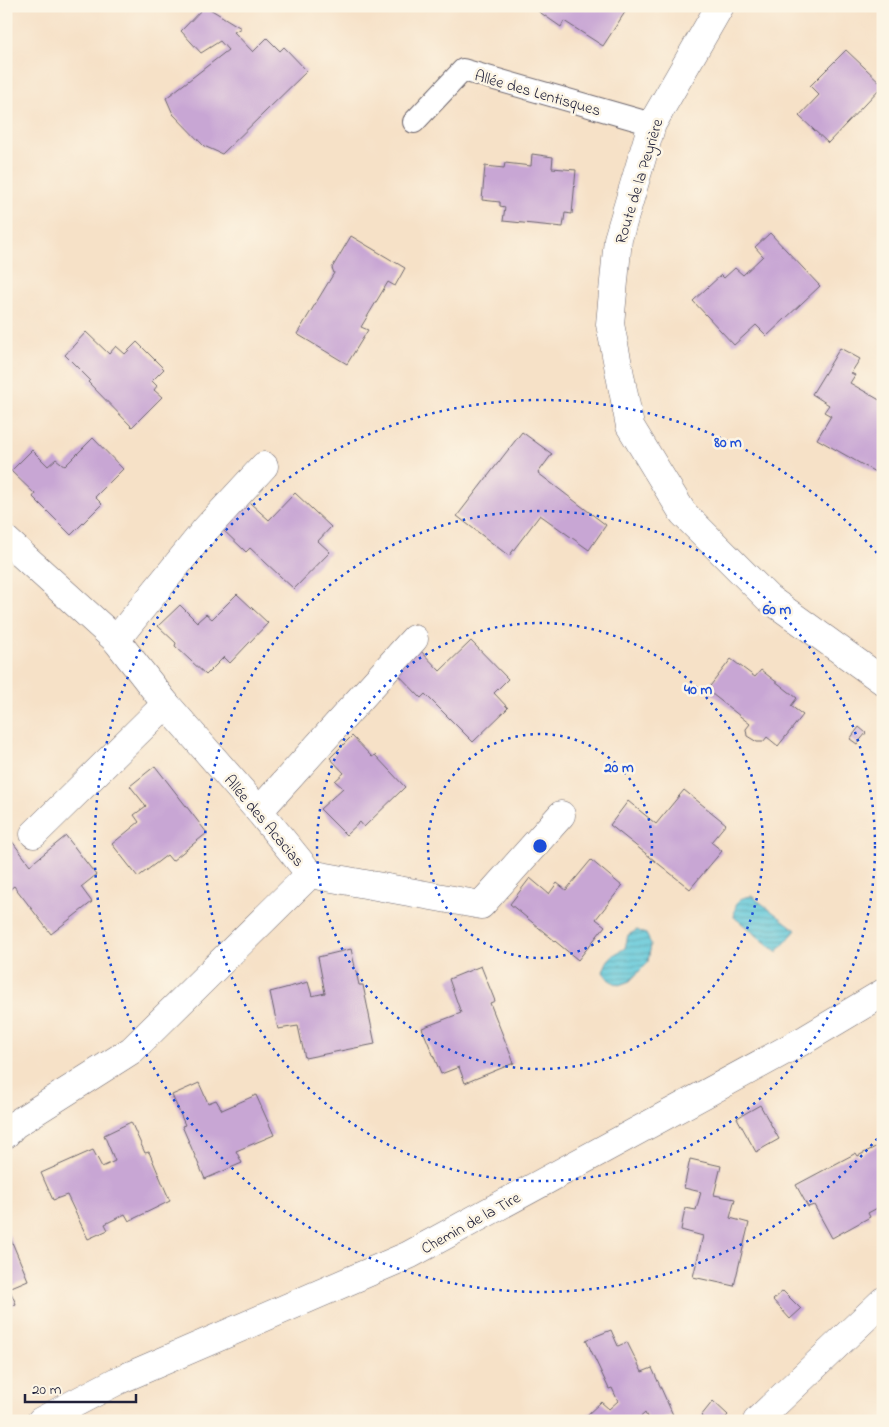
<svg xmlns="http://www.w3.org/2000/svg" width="889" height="1427" font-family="'Indie Flower',sans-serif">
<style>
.water{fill:url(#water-rules);stroke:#40758a}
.building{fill:#c8a6d4}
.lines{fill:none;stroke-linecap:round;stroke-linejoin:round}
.lane-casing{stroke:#6c656c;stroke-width:24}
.street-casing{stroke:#6c656c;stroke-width:29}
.lane{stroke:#fff;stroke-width:22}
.street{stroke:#fff;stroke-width:28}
.ring{fill:none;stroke:#1d4ed8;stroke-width:2.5;stroke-dasharray:2.5 5}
.labels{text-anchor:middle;stroke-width:5;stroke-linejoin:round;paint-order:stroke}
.street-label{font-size:16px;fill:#22223b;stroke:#fcf5e5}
.centre{fill:#1d4ed8;stroke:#fcf5e5;stroke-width:2.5}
.ring-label{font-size:15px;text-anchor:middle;font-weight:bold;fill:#1d4ed8;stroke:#fcf5e5;stroke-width:5;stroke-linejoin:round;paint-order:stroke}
</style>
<defs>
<pattern id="water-rules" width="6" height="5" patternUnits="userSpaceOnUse" patternTransform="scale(1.25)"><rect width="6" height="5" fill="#5fc8da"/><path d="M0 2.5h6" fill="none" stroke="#4ea2b2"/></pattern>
</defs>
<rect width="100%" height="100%" fill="#fcf5e5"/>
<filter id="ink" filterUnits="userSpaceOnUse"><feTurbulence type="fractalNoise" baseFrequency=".02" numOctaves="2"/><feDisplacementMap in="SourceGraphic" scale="10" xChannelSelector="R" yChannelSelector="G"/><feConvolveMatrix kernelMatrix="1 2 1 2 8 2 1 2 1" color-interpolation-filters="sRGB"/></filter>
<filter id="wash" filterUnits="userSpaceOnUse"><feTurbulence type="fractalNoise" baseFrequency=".0096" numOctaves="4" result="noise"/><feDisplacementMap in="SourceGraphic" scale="20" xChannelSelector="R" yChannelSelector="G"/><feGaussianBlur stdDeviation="1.12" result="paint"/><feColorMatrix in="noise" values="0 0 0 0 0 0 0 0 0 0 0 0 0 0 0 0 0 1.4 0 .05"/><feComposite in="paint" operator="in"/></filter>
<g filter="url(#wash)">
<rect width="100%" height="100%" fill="#f6e1c7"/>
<g class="water">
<path d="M752,896L796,930L777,952L734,917C736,902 736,898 752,896Z"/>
<path d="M637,930L646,934L651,944L648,962L630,981L619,985L609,980L603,972C608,956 612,956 625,948L628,935Z"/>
</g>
<g id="blocks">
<g class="building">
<path d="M205,6L241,28L234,32L253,52L267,38L280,51L284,47L307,71L222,154L204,146L173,114L166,98L228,50L220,41L201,53L181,31Z"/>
<path d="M541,6H629L603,46L564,21L561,27L538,11Z"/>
<path d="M846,50L883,85L828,143L799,116L819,95L810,86Z"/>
<path d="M532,154L553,157L552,168L576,170L572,214L565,213L563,227L503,221L505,207L500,206V202L482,200L485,166L504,168L505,163L531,166Z"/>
<path d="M770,233L820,286L767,336L756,325L734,345L693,301L721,275L724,278L735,268L743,275L763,256L755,247Z"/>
<path d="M351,236L405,268L395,286L388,282L361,327L368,330L347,364L297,334L334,273L332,268Z"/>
<path d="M86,332L109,354L116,346L125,354L137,342L164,369L152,381L157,386L154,390L162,397L132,427L88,382L90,380L65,355Z"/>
<path d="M840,348L860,359L851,373L855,375L850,383L883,402V463L877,473L817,439L831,416L824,412L829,405L812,394Z"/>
<path d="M522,432L552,454L538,473L606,525L589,550L540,515L509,556L457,516Z"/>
<path d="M93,438L123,469L95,497L102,504L71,535L33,497L35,494L11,471L32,450L48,466L56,459L65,466Z"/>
<path d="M295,493L331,527L318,541L330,552L294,589L250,548L246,552L216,523L241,495L269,520Z"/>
<path d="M237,594L268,623L230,663L224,657L206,675L175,646L176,643L158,626L180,605L197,622L206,614L212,619Z"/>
<path d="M471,641L508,679L494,693L508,708L473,742L425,694L421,698L394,670L417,647L440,671Z"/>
<path d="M731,659L755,677L761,670L797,698L791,706L803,715L778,746L767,737L763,742H757L747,736L746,729L750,724L707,690Z"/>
<path d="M859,727L866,733L857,744L850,739Z"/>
<path d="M352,736L372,757L375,755L405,787L364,827L360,822L346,835L320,809L343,788L335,781L344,773L330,758Z"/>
<path d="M155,766L207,833L172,861L167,855L138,877L112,844L139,822L134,815L146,806L130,786Z"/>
<path d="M684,790L726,824L711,842L722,851L690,889L610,825L628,801L656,824Z"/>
<path d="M8,836L30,865L66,836L96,875L81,887L92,902L51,934L14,886L9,890L6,887V837Z"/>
<path d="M591,860L622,886L596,919L605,926L578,960L510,904L530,878L549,894L557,883L566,890Z"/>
<path d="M351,949L359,985H363L375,1044L305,1058L298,1026L278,1029L270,992L308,982L312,996L325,993L318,957Z"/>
<path d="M481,966L495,1001L490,1003L514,1063L465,1083L459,1067L441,1074L422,1028L461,1013L449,979Z"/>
<path d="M199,1083L208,1103L216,1100L222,1110L256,1095L274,1135L236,1151L242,1163L205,1179L182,1126L185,1125L172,1095Z"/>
<path d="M760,1105L779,1139L756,1152L737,1118Z"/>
<path d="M131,1122L145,1153L149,1152L170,1201L129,1221L125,1214L105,1224L108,1230L88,1239L67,1195L53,1200L41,1173L93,1150L102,1167L115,1161L104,1135Z"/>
<path d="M883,1143V1205L868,1213L870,1217L832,1238L814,1205L808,1207L796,1185L856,1153L858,1156Z"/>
<path d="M690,1159L721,1166L714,1195L735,1199L730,1218L749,1223L734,1286L693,1277L703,1236L681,1230L685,1208L696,1210L701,1192L684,1188Z"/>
<path d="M9,1235L28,1280L9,1288L16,1304L6,1309V1236Z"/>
<path d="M783,1291L801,1309L790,1319L773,1300Z"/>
<path d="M611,1330L618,1346L627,1342L642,1372L652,1368L673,1415L659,1421H649L645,1413L636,1421H593L587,1415L601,1402L609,1409L618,1401L612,1388L609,1389L586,1340Z"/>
<path d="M713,1401L728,1415L723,1421H706L701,1416Z"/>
</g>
</g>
</g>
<g filter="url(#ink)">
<use href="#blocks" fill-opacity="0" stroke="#6c656c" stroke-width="1"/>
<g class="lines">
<defs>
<path id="lane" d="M414,122L463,70L652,124"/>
<g id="street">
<path d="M720,6L652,124L618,239L610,324L630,426L683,513L768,598L883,681"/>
<path d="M6,540L116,640L166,704L259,811L310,874L132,1050L14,1125L6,1134"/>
<path d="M116,640L205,530L264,466"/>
<path d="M259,811L414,639"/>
<path d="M34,834L166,704"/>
<path d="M310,874L481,905L561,815"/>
<path d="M41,1421L117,1381L409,1255L806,1039L883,993"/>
<path d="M757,1421L883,1301"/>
</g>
</defs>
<use href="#lane" class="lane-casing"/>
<use href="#street" class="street-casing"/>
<use href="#lane" class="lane"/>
<use href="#street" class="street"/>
</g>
</g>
<g class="ring">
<circle cx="540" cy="846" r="112"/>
<circle cx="540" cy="846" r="223"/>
<circle cx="540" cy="846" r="335"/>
<path d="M882 1133A446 446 0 1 1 882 559"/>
</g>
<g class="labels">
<g class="street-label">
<text transform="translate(538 92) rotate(16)" y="6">Allée des Lentisques</text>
<text transform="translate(638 181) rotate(-73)" y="6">Route de la Peyrière</text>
<text transform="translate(265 820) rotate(50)" y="6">Allée des Acacias</text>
<text transform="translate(470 1222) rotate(-29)" y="6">Chemin de la Tire</text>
</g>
</g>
<circle cx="540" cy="846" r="8" class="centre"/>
<g class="ring-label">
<text x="728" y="447">80 m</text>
<text x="777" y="614">60 m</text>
<text x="698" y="694">40 m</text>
<text x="619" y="772">20 m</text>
</g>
<rect width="889" height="1427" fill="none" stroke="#fcf5e5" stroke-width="25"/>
<path d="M25 1394v8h111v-8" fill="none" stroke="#22223b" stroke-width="2.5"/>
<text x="32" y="1394" font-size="15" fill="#22223b" stroke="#fcf5e5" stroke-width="4" paint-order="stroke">20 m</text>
</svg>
